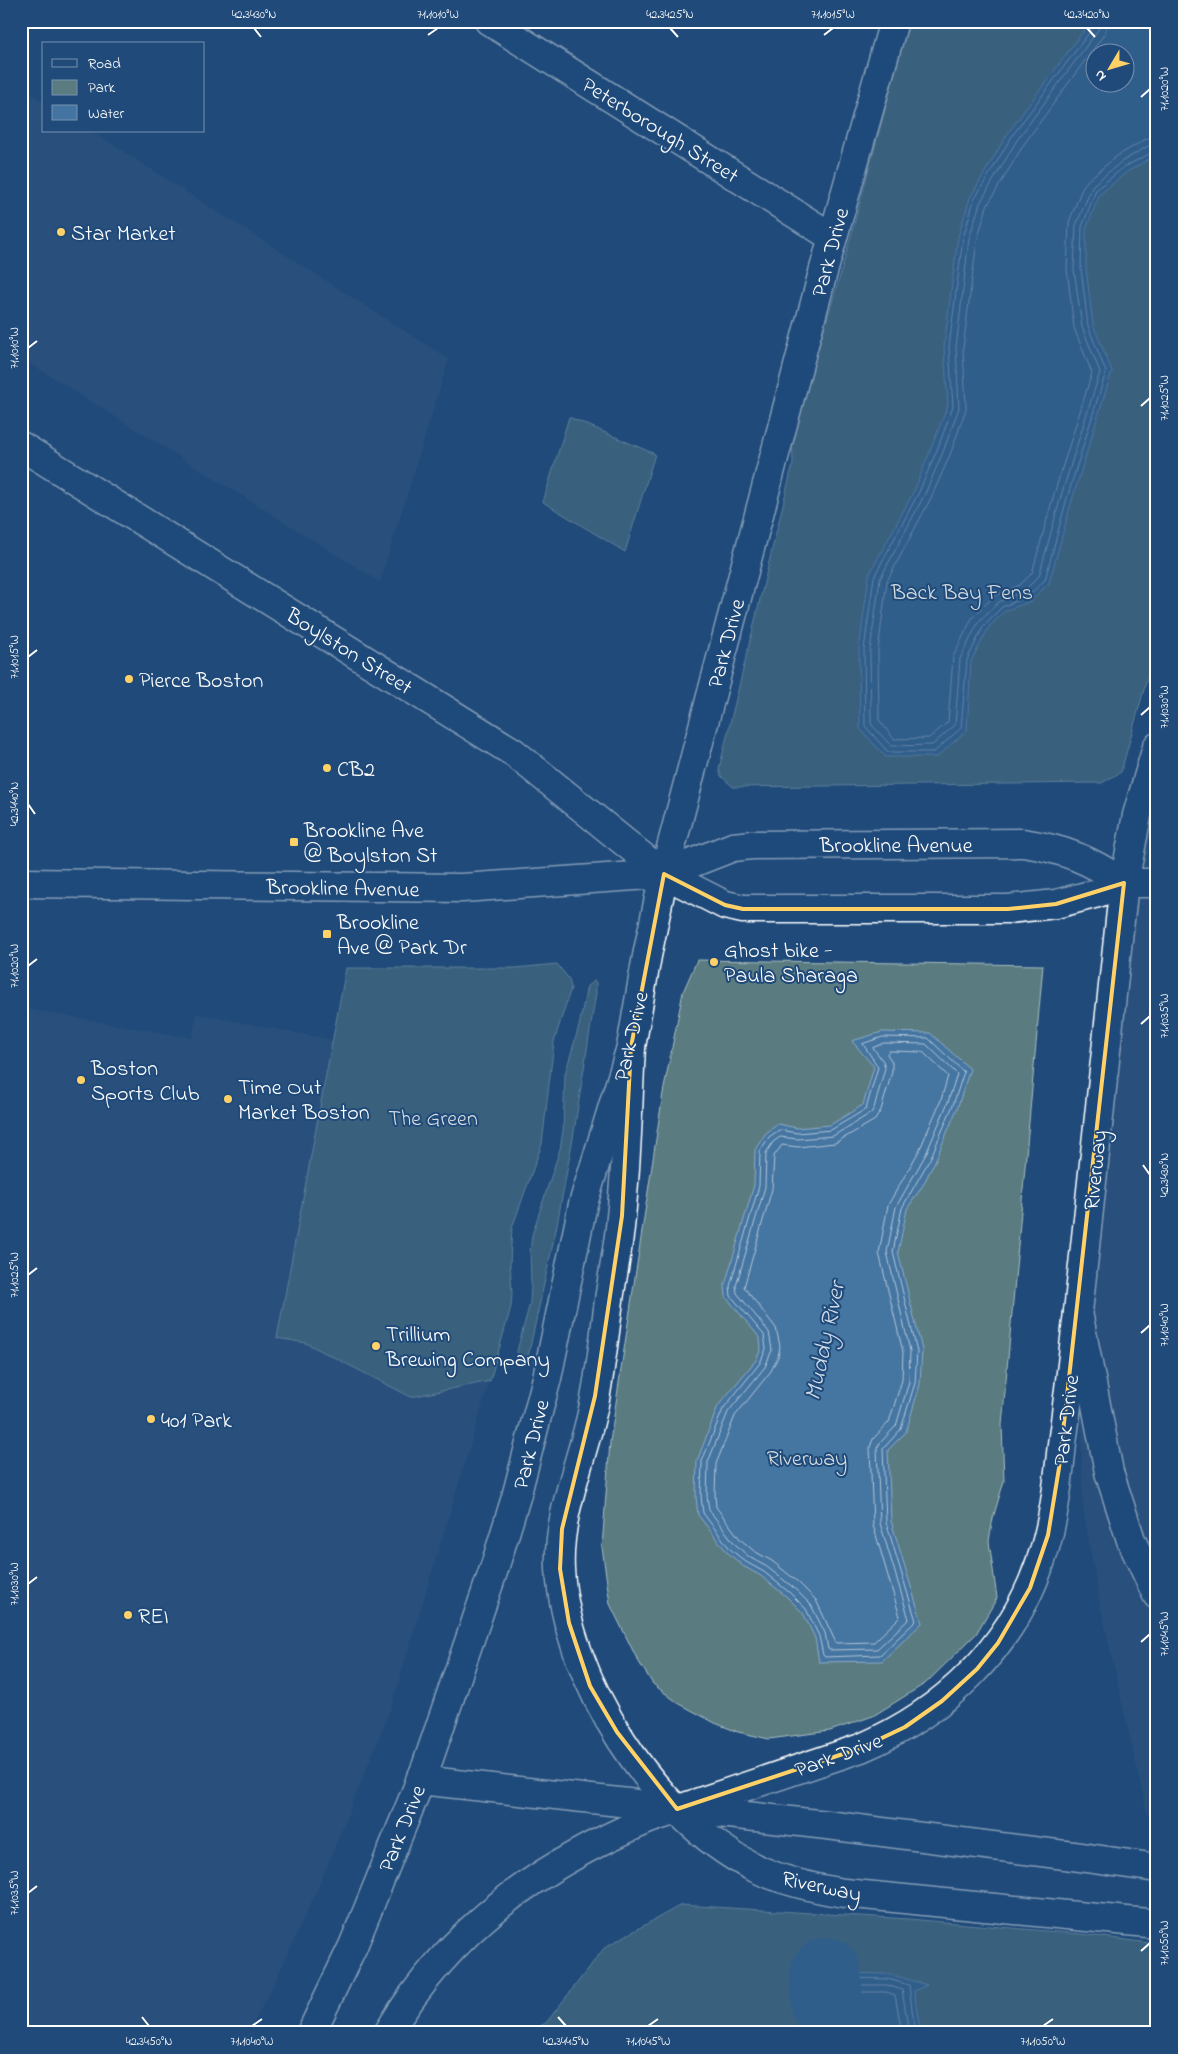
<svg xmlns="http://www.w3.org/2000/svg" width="1178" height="2054" font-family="'Indie Flower',sans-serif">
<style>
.built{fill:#35577e}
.green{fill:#5a7c81;stroke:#acbec0;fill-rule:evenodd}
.water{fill:#4474a1;stroke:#8facc7;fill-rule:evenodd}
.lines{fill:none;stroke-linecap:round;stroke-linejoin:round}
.shore{stroke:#b4c7d9;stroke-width:1}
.river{stroke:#4474a1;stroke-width:71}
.minor-casing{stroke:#fff;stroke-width:31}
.primary-casing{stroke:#fff;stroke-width:31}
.trunk-casing{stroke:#fff;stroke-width:31}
.minor{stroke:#1f4a7a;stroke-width:28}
.primary{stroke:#1f4a7a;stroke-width:28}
.trunk{stroke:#1f4a7a;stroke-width:28}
.marked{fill:none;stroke:#ffd166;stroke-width:4;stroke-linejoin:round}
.ticks{fill:none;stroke:#fff;stroke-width:2}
.poi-dot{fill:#ffd166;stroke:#1f4a7a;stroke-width:2}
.labels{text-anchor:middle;stroke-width:4;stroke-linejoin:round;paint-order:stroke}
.street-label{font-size:22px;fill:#fff;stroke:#1f4a7a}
.poi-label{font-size:22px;fill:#fff;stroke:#1f4a7a;text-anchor:start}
.park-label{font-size:22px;fill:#d6dee0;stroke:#1f4a7a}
.water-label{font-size:24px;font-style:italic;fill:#d0dce8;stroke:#1f4a7a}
.neatline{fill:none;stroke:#fff;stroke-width:2}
.ticks-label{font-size:12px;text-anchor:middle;fill:#fff}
</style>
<rect width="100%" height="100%" fill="#1f4a7a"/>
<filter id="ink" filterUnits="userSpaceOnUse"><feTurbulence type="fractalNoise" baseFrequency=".02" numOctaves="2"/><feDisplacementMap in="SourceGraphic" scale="10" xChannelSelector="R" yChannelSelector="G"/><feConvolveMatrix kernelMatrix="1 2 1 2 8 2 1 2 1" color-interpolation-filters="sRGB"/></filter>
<g filter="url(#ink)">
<g class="built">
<path d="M21,87L44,102V131H91L449,359L380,582L21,358Z"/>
<path d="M1157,747V1844L1146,1809L1101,1609L1083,1510L1078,1312Z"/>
<path d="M557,964L569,979L571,988L554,1042L542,1144L512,1228L510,1263L512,1293L505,1330L391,1708L321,1881L275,1982L248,2033H21V1008L192,1038L197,1014L333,1040L346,968H515Z"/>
</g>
<g class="green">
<path d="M909,21H1157V643L1121,772L1102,783L733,787L721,776L719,769L793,463L792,435L840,276ZM1096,52H1126V82H1096Z"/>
<path d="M569,417L655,454L625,552L543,502Z"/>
<path d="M697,960L1043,965L1002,1425L1004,1481L993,1518L989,1541L997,1598L976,1634L926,1683L873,1716L830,1731L769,1739L738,1732L715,1723L678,1703L653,1684L637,1659L610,1604L602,1547L610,1442L663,1093L683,992Z"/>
<path d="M557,964L569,979L571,988L554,1042L542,1144L512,1228L510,1263L512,1293L511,1307L490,1381L411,1397L306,1343L277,1338L346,968H515Z"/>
<path d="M594,981L596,982V993L573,1138L556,1230L527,1361L519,1358L517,1351L530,1303L531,1284L530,1252L532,1235L560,1149L563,1131L565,1074L579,1026L587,986Z"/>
<path d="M681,1905L909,1919L1081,1934L1157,1944V2033H526L546,2023L605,1947Z"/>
</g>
<g class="water">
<path d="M1091,21H1157V154L1127,172L1100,194L1086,229V268L1093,325L1112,371L1072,500L1049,583L1031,601L1005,611L989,627L971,661L967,730L937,757H886L860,729L859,649L869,575L915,489L948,405L944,347L958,237L970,198L1008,133ZM1096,52H1126V82H1096Z"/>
<path d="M882,1032L930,1033L970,1069L958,1106L936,1159L923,1185L907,1209L898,1252L922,1350L920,1384L906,1432L888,1450L891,1521L922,1623L882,1661L819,1662L815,1638L803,1613L787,1597L761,1576L743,1566L727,1552L698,1515L696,1497L697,1461L718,1406L756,1360L761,1349L760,1338L726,1297L725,1285L754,1185L755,1150L765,1134L778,1124L797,1128L830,1125L863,1105L874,1067L852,1041Z"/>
<path d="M843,1973L889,1974L927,1985L914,1991L919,2024L924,2033H818L816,2002Z"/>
</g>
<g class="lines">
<g class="shore">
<path d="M1094,21V26L1012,136L974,200L963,238L949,347L953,407L937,450L919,492L874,577L864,649L865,726L888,752H934L961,728L967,660L984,625L1002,607L1028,596L1045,580L1067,498L1106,372L1088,326L1081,268L1082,227L1096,190L1124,167L1157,150"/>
<path d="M1101,21L1098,30L1017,140L980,203L969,239L956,348L959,408L943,452L925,494L880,579L870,650L871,724L891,746L932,745L955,725L960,659L979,621L999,602L1024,591L1039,576L1061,496L1100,372L1082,327L1074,269L1076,225L1093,185L1121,162L1150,145L1157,144"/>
<path d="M1108,21L1105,33L1024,144L987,206L977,241L963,348L966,409L950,455L931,498L887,581L878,650L879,720L894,739L929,738L948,722L953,657L972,618L994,596L1020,585L1032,573L1054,494L1092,373L1074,328L1067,269L1069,222L1083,186L1088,180L1117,156L1146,139L1157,137"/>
<path d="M883,1037L928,1038L964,1072L953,1105L931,1157L902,1208L893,1252L917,1351L915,1383L901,1429L883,1449L886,1522L916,1621L880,1655L825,1657L823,1655L819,1636L806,1609L790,1593L764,1572L746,1562L730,1549L703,1513L701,1496L702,1461L723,1409L760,1363L766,1349L764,1335L731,1296L730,1286L759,1186L760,1151L769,1137L779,1130L797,1133L831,1130L866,1109L878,1067L863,1044Z"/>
<path d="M884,1043L926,1044L957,1074L948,1102L926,1154L896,1207L887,1252L910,1351L909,1382L896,1426L880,1443L877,1448L880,1523L909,1619L877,1649L830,1650L828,1649L825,1633L811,1605L794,1588L767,1567L749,1557L735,1544L709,1510L707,1496L708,1462L728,1412L765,1367L772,1350L769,1332L737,1293L736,1286L765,1187L766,1153L773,1142L780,1137L798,1139L833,1136L871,1113L874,1108L885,1068L883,1061L873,1048Z"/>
<path d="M890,1051L923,1052L948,1076L941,1100L919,1151L888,1205L879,1253L903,1352L902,1380L889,1422L873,1439L870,1447L873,1525L900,1617L874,1642L836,1643L816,1600L798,1582L772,1561L754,1551L740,1539L716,1507L715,1495L716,1464L735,1416L771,1371L778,1357L780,1346L776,1328L744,1287L772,1189L774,1156L782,1145L798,1147L835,1143L875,1120L881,1110L892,1072V1062L887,1054Z"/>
<path d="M823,2033L822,2004L847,1978L888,1979L909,1985L914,2025L918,2033"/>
<path d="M829,2033L828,2006L849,1985H887L902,1990L908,2026L911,2033"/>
<path d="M836,2033V2009L853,1992H886L895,1995L902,2033"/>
</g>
<path class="river" d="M826,1973L827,2006L839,2033"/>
<defs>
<path id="minor" d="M489,21L832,237"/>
<g id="primary">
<path d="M21,883L462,888L664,874L822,276L894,21"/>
<path d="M1124,883L1137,815L1157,747"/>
</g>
<g id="trunk">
<path d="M21,446L513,752L664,874L725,905L743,909H1008L1056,904L1098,893L1124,883H1157"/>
<path d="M664,874L733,847L752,845L1023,843C1064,849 1090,860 1124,883"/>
<path d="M1124,883L1078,1312L1109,1472L1131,1540L1157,1595"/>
<path d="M631,1047C628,1104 627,1161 621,1217C619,1244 613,1272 609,1300C605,1333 601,1366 595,1399C585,1455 557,1511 560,1569C566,1679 654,1817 753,1867C782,1881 812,1888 844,1893L1157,1924"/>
<path d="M420,1780L827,1825L1073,1856L1157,1868"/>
<path d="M311,2033L353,1946L426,1767L495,1566L516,1497L547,1378L583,1204L631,1047L647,956L664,874"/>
<path d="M388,2033C452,1927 537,1867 649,1819L861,1748C945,1712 1012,1647 1041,1560C1054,1523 1058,1482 1062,1444C1068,1400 1073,1356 1078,1312"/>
</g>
</defs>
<use href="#minor" class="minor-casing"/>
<use href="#primary" class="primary-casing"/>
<use href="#trunk" class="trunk-casing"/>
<use href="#minor" class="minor"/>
<use href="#primary" class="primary"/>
<use href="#trunk" class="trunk"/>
</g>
</g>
<path d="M0 0H1178V2054H0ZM664,874L725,905L743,909H1008L1056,904L1124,883L1059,1468L1048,1535L1030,1588L998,1643L977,1669L942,1701L905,1727L861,1748L677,1809L617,1732L590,1686L569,1623L560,1569L562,1529L595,1396L622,1216L631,1047Z" fill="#1f4a7a" fill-opacity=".55" fill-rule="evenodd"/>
<path class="marked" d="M664,874L725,905L743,909H1008L1056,904L1124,883L1059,1468L1048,1535L1030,1588L998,1643L977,1669L942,1701L905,1727L861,1748L677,1809L617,1732L590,1686L569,1623L560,1569L562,1529L595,1396L622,1216L631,1047Z"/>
<path class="ticks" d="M254,28L261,37M670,28L678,37M1087,28L1095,37M428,35L438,28M824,35L833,28M1141,97L1150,89M28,348L37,341M1141,406L1150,398M28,657L37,650M1141,715L1150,707M28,804L35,814M28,966L37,959M1141,1024L1150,1016M1143,1165L1150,1175M28,1275L37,1268M1141,1333L1150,1325M28,1584L37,1577M1141,1642L1150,1634M28,1893L37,1886M1141,1951L1150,1943M142,2017L149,2026M558,2017L566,2026M252,2026L262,2019M648,2026L658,2019M1043,2026L1053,2019"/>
<g class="poi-dot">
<circle cx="61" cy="232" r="5"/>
<circle cx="129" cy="679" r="5"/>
<circle cx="327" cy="768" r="5"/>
<rect x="289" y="837" width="10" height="10" rx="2.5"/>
<rect x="322" y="929" width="10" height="10" rx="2.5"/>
<circle cx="714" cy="962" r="5"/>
<circle cx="81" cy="1080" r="5"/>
<circle cx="228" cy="1099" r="5"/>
<circle cx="376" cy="1346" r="5"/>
<circle cx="151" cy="1419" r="5"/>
<circle cx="128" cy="1615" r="5"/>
</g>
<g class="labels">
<g class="street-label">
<text transform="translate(661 129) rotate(32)" y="8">Peterborough Street</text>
<text transform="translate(829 252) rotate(-75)" y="8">Park Drive</text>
<text transform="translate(725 643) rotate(-75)" y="8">Park Drive</text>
<text transform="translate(350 650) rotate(32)" y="8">Boylston Street</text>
<text x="896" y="852">Brookline Avenue</text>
<text transform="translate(343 887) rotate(1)" y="8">Brookline Avenue</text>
<text transform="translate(630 1036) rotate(-77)" y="8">Park Drive</text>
<text transform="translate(1094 1170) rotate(-84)" y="8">Riverway</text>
<text transform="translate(1065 1420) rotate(-83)" y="8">Park Drive</text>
<text transform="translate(530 1444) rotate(-76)" y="8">Park Drive</text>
<text transform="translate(838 1754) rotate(-20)" y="8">Park Drive</text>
<text transform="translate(401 1828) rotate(-68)" y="8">Park Drive</text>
<text transform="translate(822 1885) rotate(12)" y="8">Riverway</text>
</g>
<g class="poi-label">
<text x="71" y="240">Star Market</text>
<text x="139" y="687">Pierce Boston</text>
<text x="337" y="776">CB2</text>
<text x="304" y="837">Brookline Ave<tspan x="304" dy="25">@ Boylston St</tspan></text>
<text x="337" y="929">Brookline<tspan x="337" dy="25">Ave @ Park Dr</tspan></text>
<text x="724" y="957">Ghost bike -<tspan x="724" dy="25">Paula Sharaga</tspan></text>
<text x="91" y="1075">Boston<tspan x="91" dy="25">Sports Club</tspan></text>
<text x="238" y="1094">Time Out<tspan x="238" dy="25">Market Boston</tspan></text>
<text x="386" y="1341">Trillium<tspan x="386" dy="25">Brewing Company</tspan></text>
<text x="161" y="1427">401 Park</text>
<text x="138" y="1623">REI</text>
</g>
<g class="park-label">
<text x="962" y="599">Back Bay Fens</text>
<text x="433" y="1125">The Green</text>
<text x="807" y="1465">Riverway</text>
</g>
<g class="water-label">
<text transform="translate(824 1341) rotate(-78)" y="8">Muddy River</text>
</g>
</g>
<rect width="1178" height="2054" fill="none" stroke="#1f4a7a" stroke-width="55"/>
<rect x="42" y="42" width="162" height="90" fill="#1f4a7a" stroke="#7992af"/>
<rect x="52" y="59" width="25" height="8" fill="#1f4a7a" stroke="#7992af"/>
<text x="88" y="68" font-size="15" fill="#ffffff">Road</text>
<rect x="52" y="80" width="25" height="15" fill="#5a7c81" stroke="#7992af"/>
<text x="88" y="92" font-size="15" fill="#ffffff">Park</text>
<rect x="52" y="105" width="25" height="15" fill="#4474a1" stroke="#7992af"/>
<text x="88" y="118" font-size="15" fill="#ffffff">Water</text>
<g transform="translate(1110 68) rotate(232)"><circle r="24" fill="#1f4a7a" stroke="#7992af"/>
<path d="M0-4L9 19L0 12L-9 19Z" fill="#ffd166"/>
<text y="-8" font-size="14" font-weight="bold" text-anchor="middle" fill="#ffffff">N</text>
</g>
<rect x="28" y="28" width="1122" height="1998" class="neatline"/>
<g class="ticks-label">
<text x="254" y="18">42.3430°N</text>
<text x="438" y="18">71.1010°W</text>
<text x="670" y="18">42.3425°N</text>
<text x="833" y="18">71.1015°W</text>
<text x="1087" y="18">42.3420°N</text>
<text transform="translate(1164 89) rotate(-90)" y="4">71.1020°W</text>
<text transform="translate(14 348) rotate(-90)" y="4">71.1010°W</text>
<text transform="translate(1164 398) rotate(-90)" y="4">71.1025°W</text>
<text transform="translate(14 657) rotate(-90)" y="4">71.1015°W</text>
<text transform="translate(1164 707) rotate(-90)" y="4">71.1030°W</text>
<text transform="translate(14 804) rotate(-90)" y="4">42.3440°N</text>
<text transform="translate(14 966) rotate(-90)" y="4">71.1020°W</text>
<text transform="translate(1164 1016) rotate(-90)" y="4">71.1035°W</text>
<text transform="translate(1164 1175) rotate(-90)" y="4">42.3430°N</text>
<text transform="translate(14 1275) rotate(-90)" y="4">71.1025°W</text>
<text transform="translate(1164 1325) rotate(-90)" y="4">71.1040°W</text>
<text transform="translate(14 1584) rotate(-90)" y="4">71.1030°W</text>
<text transform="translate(1164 1634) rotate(-90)" y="4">71.1045°W</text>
<text transform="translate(14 1893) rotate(-90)" y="4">71.1035°W</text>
<text transform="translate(1164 1943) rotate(-90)" y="4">71.1050°W</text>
<text x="149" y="2045">42.3450°N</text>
<text x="252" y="2045">71.1040°W</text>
<text x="566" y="2045">42.3445°N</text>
<text x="648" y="2045">71.1045°W</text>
<text x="1043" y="2045">71.1050°W</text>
</g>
</svg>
